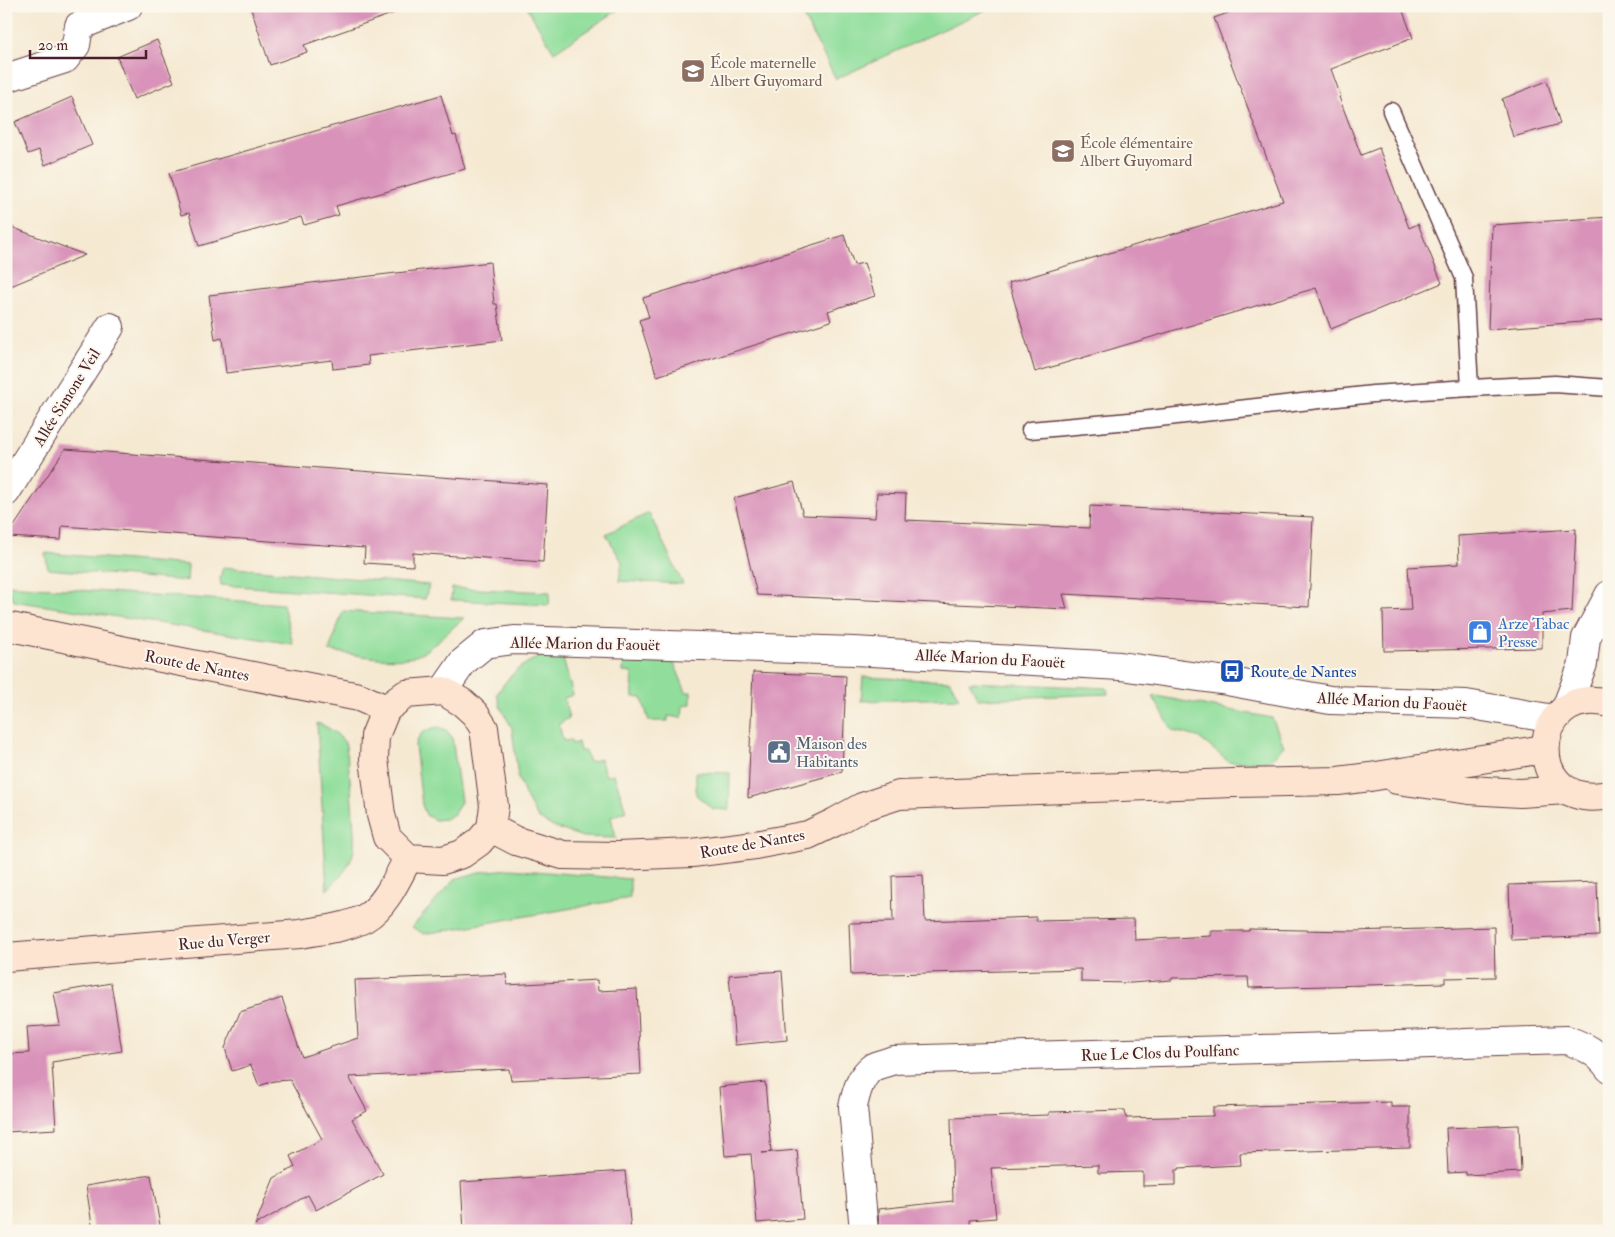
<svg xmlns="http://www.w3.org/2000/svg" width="1615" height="1237" font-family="'IM FELL Double Pica',serif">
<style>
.green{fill:#91de9c;stroke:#6e7e64}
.building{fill:#d993ba}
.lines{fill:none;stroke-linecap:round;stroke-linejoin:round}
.service-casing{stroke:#643d44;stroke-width:19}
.minor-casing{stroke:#643d44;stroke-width:30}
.secondary-casing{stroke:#643d44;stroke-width:30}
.service{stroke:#fff;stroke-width:16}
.minor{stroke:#fff;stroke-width:28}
.secondary{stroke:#fde4d1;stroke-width:28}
.labels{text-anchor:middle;stroke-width:4;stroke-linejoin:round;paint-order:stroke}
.education-label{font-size:16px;fill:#785e54;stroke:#fbf7ec;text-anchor:start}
.street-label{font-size:16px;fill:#4a1f2b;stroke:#fbf7ec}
.shop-label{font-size:16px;fill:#366cbe;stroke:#fbf7ec;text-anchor:start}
.transit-label{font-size:16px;fill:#164399;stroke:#fbf7ec;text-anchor:start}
.service-label{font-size:16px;fill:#4e5e75;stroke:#fbf7ec;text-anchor:start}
</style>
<rect width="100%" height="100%" fill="#fbf7ec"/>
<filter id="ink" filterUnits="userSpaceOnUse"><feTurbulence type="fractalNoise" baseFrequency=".02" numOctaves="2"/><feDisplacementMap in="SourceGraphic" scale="10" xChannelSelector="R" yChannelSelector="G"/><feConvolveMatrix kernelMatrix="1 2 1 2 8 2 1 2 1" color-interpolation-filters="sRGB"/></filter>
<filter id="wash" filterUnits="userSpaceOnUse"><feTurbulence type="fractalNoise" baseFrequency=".0096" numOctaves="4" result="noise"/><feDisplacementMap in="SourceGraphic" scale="20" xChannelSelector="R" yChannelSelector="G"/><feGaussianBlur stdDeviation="1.12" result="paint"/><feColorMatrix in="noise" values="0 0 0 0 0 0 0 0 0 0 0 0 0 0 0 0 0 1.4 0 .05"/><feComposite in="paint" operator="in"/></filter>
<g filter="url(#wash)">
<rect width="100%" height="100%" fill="#f5e9d2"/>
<g class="green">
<path d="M526,6H624L554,52Z"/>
<path d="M798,6H994L836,79Z"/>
<path d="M649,513L683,584L619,581L622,562L606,534Z"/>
<path d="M45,553L188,565L187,581L48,569Z"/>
<path d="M223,567L429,585L425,599L221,585L220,578Z"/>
<path d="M6,585L283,604L293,644L14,601Z"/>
<path d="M452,588L550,592L549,605L451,600Z"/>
<path d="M343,611L464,618C453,627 430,650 418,655C397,664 353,654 329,651Z"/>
<path d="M562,655L573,695L564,698L569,718L559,724L563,741L571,740L572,744L578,742L580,751H585L589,762L600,759L606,776L614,774L626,811L611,817L616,838L583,837L553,827L538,818L527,799L518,778L512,728L500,706L497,694C508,676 522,663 542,656C548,654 556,655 562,655Z"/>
<path d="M624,655L672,658L686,692H691V704L683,706L682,718L668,716V721H649L642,698L633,697L632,673L623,672Z"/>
<path d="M863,677L950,681L959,698L861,701Z"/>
<path d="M969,682L1107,688L1108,694L978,699Z"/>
<path d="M1156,696L1272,718L1284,746L1269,762H1229L1198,737L1173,731L1153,697Z"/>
<path d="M317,723C328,727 338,733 345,743C348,749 356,840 354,850C349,869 340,877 327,890Z"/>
<path d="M439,727L446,730L452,737L461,802L454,814L445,819L435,820L426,815L422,805L415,745C420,732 425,729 439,727Z"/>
<path d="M696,772L730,773L729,810L713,809L696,795Z"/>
<path d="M510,869L630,879V898L424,934L412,927L455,879L479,872Z"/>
</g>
<g id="blocks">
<g class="building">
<path d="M250,6H399L400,11L304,45L307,52L270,65Z"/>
<path d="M1247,6H1401L1413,38L1331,69L1341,97H1339L1361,155L1379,148L1409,228L1418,224L1442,283L1331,329L1316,288L1035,372L1009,283L1283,201L1214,18Z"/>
<path d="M157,40L174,82L134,99L117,57Z"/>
<path d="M1547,81L1560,124L1513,137L1502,99Z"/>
<path d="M441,95L453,136L456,135L465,169L336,206L339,215L304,225L301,217L199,246L189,213L181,215L169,173Z"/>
<path d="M72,97L92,145L45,165L39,150L28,154L15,122Z"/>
<path d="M1609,217V320L1488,329L1492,225Z"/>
<path d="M6,225L85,255L6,288Z"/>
<path d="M844,235L854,265L864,263L875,296L828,311L831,321L657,376L639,320L649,317L643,298Z"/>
<path d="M490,262L494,304H497L502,340L368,356L369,365L333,369L332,360L226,373L222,338L215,340L209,295Z"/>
<path d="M65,449L548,485L543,562L413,553V566L364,563L365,548L62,526L61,540L7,537Z"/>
<path d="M794,482L803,515L875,518L877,493L906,494L905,520L1089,528L1090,506L1313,517L1309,607L1063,594L1067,609L757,595L734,498Z"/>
<path d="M1576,529L1572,611L1542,614V648L1384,651L1383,611L1411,610L1408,567L1459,564L1458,536Z"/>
<path d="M753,672L846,676L842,772L748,798Z"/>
<path d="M923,875L925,921L1036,917V921L1134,919L1135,940L1211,936V931H1249V929L1352,931L1494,927L1495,977L1445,978V983L1249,988L1248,977L1172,978V980L1131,983L1081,982V969L851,975L849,923L893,922L892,876Z"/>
<path d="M1597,882L1599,936L1511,940L1509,885Z"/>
<path d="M782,971L787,1040L735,1045L729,975Z"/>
<path d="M506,974L507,985L597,980L598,991L637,989L641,1074L511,1080L509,1069L349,1077L367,1111L352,1119L383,1174L316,1210L308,1195L255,1225L274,1178L295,1167L290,1156L322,1139L290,1080L274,1081L259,1086L251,1065L232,1071L225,1048L240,1012L282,998L302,1057L358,1038L355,980Z"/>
<path d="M111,983L122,1051L52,1062L56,1129L6,1132V1054L29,1053L27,1027L60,1025L54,993Z"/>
<path d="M765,1082L771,1152L762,1153L797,1150L803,1219L757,1223L751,1154L725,1156L719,1087Z"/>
<path d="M1391,1102V1107H1410V1148L1240,1153L1241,1165L1179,1168V1170H1176V1185L1143,1186V1172L1098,1173V1165L991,1168L996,1218L970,1220L971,1231H879L878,1209L953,1201L951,1118L1049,1115V1112L1125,1110L1126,1118L1213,1116V1107Z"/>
<path d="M1519,1125L1521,1172L1466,1175V1172L1448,1173L1446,1128Z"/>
<path d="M625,1171L631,1231H464L461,1182Z"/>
<path d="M151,1175L161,1231H93L86,1186Z"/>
</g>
</g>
</g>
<g filter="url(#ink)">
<use href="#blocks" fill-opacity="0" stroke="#643d44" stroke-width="1"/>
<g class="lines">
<defs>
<g id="service">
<path d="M1391,111L1464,278L1470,388L1555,384L1609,388"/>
<path d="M1030,430L1141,420L1373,394L1470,388"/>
</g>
<g id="minor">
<path d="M6,78L65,59L76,45L79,26L128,6"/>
<path d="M6,492L110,327"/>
<path d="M443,691L463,662L485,644L514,640L854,651L1120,666L1227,681L1330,700L1466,704L1554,719"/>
<path d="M1566,708L1583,664L1586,638L1609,595"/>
<path d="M864,1231L853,1107C856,1093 860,1076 873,1067C879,1064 887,1063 893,1060L1567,1040C1586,1047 1597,1052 1609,1068"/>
</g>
<g id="secondary">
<path d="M6,626L131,652L359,697L386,709"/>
<path d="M443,691L463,703L475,714L484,728L494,806L491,828L479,842L462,854L443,860L408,858L387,837L381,815L374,759L375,736L386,709L406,694Z"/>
<path d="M1609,703C1527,683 1522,813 1609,795"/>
<path d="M1397,780L1469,790L1520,793L1566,790"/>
<path d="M491,828L516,841L563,855L617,856L692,853L755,845L808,835L835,822L862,807L899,795L1233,783L1338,781L1370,777L1544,749"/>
<path d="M6,957L300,934C321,930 346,928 365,918C385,907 398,877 408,858"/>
</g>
</defs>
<use href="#service" class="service-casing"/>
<use href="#minor" class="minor-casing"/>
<use href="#secondary" class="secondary-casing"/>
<use href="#service" class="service"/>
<use href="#minor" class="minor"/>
<use href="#secondary" class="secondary"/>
</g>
</g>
<defs>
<symbol id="school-square" viewBox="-11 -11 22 22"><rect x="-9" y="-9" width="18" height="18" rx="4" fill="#8d6e63" stroke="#fbf7ec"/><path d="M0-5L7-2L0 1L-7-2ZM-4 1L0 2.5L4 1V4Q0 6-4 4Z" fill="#fff"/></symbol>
<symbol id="shop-square" viewBox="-11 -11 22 22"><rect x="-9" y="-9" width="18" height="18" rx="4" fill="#3f7fe0" stroke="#fbf7ec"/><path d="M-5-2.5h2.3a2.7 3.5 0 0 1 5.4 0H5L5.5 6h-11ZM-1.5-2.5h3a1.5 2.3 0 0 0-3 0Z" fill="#fff"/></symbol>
<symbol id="bus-square" viewBox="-11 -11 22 22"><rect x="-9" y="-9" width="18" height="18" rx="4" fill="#1a4fb4" stroke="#fbf7ec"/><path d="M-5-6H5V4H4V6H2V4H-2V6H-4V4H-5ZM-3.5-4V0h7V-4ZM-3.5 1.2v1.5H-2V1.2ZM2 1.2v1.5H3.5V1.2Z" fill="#fff"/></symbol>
<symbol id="civic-square" viewBox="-11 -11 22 22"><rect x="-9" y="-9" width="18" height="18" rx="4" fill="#5c6f8a" stroke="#fbf7ec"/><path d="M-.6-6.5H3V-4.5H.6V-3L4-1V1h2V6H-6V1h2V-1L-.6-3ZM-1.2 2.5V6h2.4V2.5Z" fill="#fff"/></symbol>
</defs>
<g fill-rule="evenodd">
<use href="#school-square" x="679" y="57" width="28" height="28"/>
<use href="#school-square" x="1049" y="137" width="28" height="28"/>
<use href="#shop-square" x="1466" y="618" width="28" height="28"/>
<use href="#bus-square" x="1218" y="657" width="28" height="28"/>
<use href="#civic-square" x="765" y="738" width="28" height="28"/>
</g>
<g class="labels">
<g class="education-label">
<text x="710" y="68">École maternelle<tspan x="710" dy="18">Albert Guyomard</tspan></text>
<text x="1080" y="148">École élémentaire<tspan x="1080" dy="18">Albert Guyomard</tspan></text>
</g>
<g class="street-label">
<text transform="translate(66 397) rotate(-58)" y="6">Allée Simone Veil</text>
<text transform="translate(585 643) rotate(1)" y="6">Allée Marion du Faouët</text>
<text transform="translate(990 658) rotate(3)" y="6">Allée Marion du Faouët</text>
<text transform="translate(197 665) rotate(11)" y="6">Route de Nantes</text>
<text transform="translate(1392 701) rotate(3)" y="6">Allée Marion du Faouët</text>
<text transform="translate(752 843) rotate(-10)" y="6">Route de Nantes</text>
<text transform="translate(224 940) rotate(-5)" y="6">Rue du Verger</text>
<text transform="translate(1160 1052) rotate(-2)" y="6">Rue Le Clos du Poulfanc</text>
</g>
<g class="shop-label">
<text x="1498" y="629">Arze Tabac<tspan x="1498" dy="18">Presse</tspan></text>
</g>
<g class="transit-label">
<text x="1250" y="677">Route de Nantes</text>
</g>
<g class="service-label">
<text x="796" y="749">Maison des<tspan x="796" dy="18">Habitants</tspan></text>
</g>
</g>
<rect width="1615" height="1237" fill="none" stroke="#fbf7ec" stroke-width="25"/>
<path d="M30 50v8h116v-8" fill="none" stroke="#4a1f2b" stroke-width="2.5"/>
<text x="38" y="50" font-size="15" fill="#4a1f2b" stroke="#fbf7ec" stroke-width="4" paint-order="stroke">20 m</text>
</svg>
